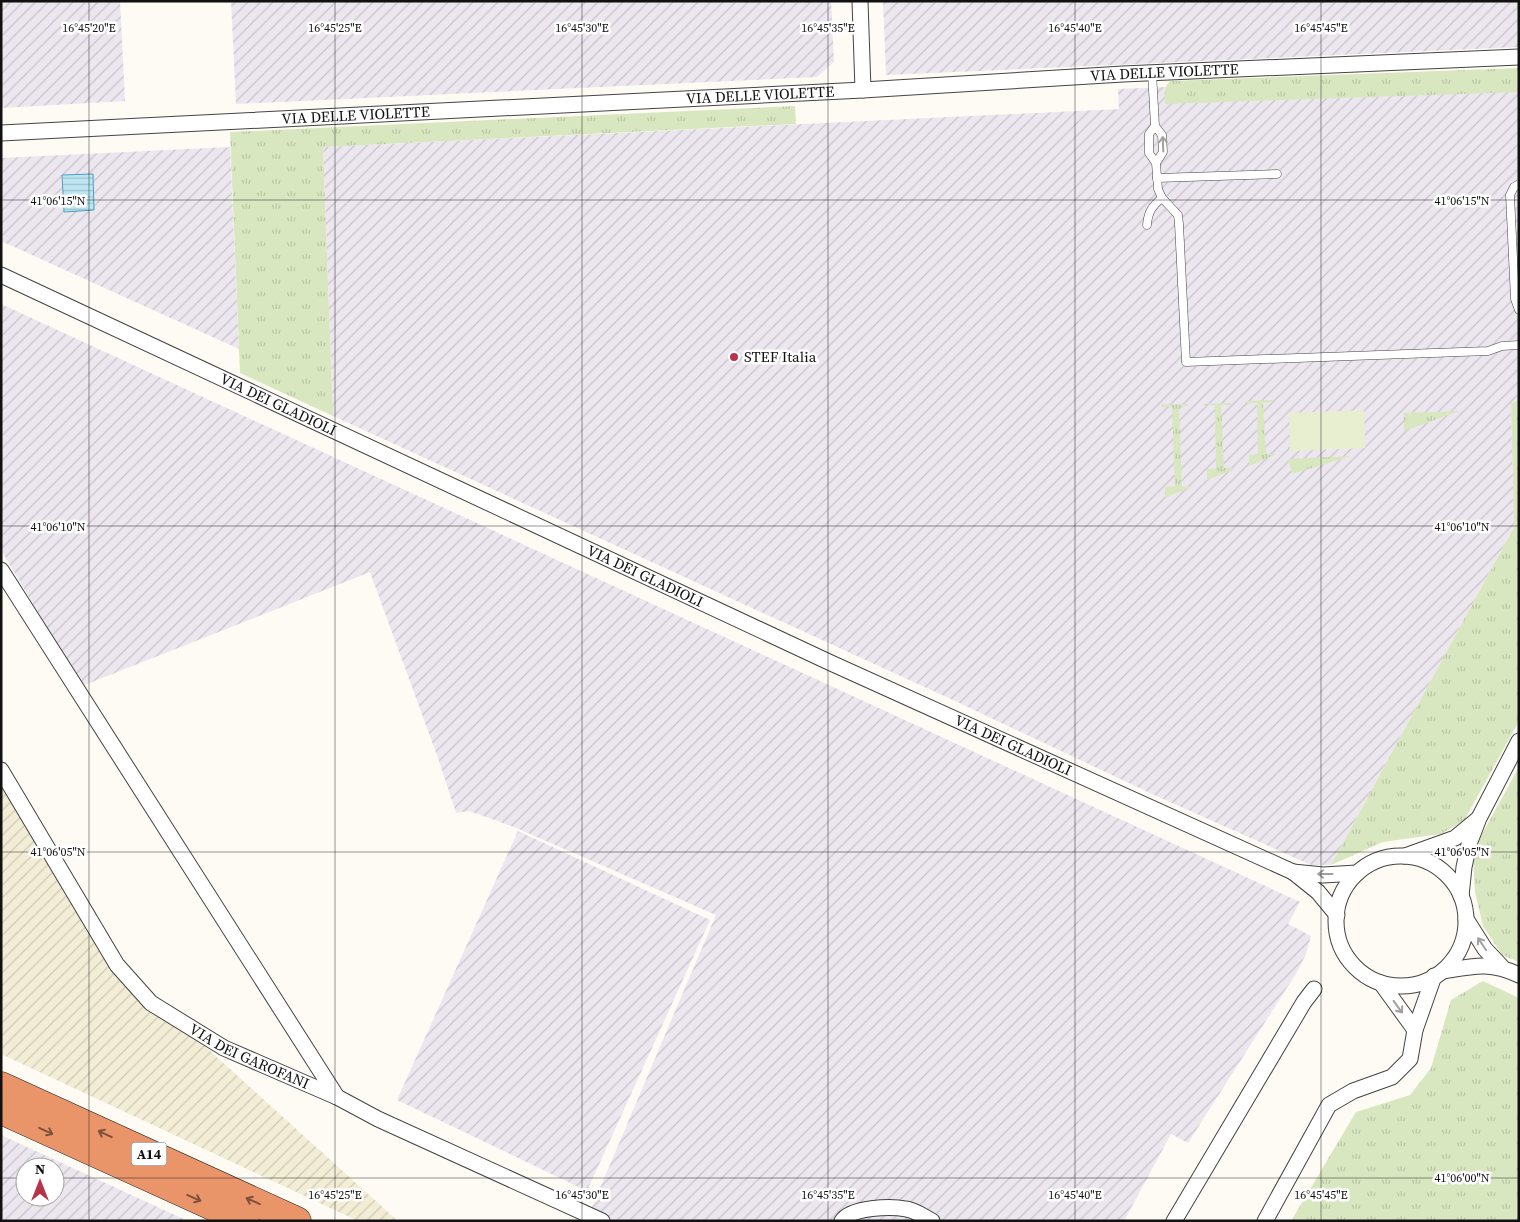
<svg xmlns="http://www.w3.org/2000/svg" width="1520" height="1222" font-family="'Source Serif 4',serif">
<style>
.industrial{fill:url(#industrial-furrows);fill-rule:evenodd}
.farmland{fill:url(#farmland-furrows)}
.grass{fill:url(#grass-tufts)}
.pitch{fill:#e8efd1}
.water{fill:url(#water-rules);stroke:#4aa1c3}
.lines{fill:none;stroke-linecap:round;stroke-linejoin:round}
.service-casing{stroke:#444;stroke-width:9}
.minor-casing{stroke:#444;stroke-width:17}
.motorway-casing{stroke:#222;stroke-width:29}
.service{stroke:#fff;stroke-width:8}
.minor{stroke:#fff;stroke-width:15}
.motorway{stroke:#e99469;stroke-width:28}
.oneway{stroke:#a0a0a0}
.oneway2{stroke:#7d523d}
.ticks{fill:none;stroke:#111;stroke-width:1;stroke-opacity:0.45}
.poi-dot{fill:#b73349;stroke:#fff;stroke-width:2}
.labels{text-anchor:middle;stroke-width:5;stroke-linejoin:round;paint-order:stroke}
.shield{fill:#fff;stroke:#585858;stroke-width:1}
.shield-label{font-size:14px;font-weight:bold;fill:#111}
.street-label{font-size:15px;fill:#111;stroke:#fff}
.poi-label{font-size:15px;fill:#111;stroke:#fff;text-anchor:start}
.ticks-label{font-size:12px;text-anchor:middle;fill:#111;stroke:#fff;stroke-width:5;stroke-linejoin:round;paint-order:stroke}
</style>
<defs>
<pattern id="industrial-furrows" width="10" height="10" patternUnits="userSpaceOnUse" patternTransform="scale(1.25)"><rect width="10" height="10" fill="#ece6ee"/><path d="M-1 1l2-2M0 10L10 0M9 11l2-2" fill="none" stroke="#c9c4cb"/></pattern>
<pattern id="farmland-furrows" width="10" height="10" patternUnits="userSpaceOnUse" patternTransform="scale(1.25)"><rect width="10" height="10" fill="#f3edd6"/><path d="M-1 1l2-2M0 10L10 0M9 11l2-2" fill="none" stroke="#cfcab7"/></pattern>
<pattern id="grass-tufts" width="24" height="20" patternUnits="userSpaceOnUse" patternTransform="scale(1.25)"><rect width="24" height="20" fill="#d9e7c0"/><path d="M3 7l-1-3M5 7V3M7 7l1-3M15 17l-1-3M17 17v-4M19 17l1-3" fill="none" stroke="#b9c5a4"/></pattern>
<pattern id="water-rules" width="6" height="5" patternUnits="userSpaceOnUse" patternTransform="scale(1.25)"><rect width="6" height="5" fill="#bee5f2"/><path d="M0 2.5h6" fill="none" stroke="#a2c3ce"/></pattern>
</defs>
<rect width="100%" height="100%" fill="#fefbf5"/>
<g class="industrial">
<path d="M1,1H120L125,101L1,108Z"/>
<path d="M231,1H831L834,62L817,77L236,104Z"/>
<path d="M883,1H1519V47L886,75Z"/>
<path d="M1519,72V400L1511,403L1514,527L1331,865H1311L1152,794L955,701L333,416L323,147L1119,109L1118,89Z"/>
<path d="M230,147L239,349L1,241V158Z"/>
<path d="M1,304L1300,902L1288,924L1311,936L1306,954L1297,972L1188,1143L1171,1134L1124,1221H586L716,915L514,827L469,811L456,813L438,758L370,572L82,686L1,550Z"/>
<path d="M518,831L710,920L587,1191L397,1100Z"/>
<path d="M1,1135L188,1221H1ZM25,1167H55V1197H25Z"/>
</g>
<path class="farmland" d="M1,769L125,974L398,1221H358L1,1054Z"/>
<g class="grass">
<path d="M1519,68V92L1165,104C1165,95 1163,88 1170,81Z"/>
<path d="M795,106L796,124L323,147L333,416L240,373L230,132Z"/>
<path d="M1273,400V402L1263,403L1266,454H1276L1249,466V455L1258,454L1257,403H1246V401Z"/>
<path d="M1519,400V721L1464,821L1441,834L1383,842L1331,865L1514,527L1511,403Z"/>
<path d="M1231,403V405H1221L1224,468H1234L1233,470L1207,480V469H1216L1215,405H1204V404Z"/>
<path d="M1188,404V406L1179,407L1182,487L1193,486L1165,498V487L1175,486L1172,407H1161V405Z"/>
<path d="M1460,411L1404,431V413Z"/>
<path d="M1352,456L1292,474L1288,459Z"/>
<path d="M1519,767V962L1502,955L1483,926L1475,892L1473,859L1482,834Z"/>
<path d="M1483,981L1519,998V1221H1291L1356,1112L1410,1095L1431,1068L1451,1000Z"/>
</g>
<path class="pitch" d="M1364,410L1365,448L1290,451L1289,413Z"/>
<path class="water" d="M93,174L94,210L64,212L62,175Z"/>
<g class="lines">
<defs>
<g id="service">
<path d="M1152,72L1155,126L1162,135L1163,152L1156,163"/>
<path d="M1155,126L1149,134V153L1156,163L1158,189L1162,198L1178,215L1179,224L1186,362L1488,351L1502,346L1519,345"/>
<path d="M1157,178L1277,174"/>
<path d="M1519,184L1514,187L1510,195L1515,299L1519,310"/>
<path d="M1147,225C1148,212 1152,206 1162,198"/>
</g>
<g id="minor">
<path d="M860,1L863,90"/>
<path id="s1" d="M1,133L863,90L1123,74L1519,57"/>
<path id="s2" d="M1,275L831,663L1293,872L1318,892L1337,915"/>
<path d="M1,570L337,1097"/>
<path id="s3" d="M1,770L117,965L151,1003L224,1048L337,1097L378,1119L602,1221"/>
<circle cx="1401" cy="921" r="65"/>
<path d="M1405,856L1455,838L1478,819"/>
<path d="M1293,872L1323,875L1357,873"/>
<path d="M1461,896L1464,867L1469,844L1479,818L1519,741"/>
<path d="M1466,919L1485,949L1502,967"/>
<path d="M1443,971C1473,966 1490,961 1519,975"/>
<path d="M1381,983L1415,1030"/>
<path d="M842,1221C851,1207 891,1206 906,1209C915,1210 924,1217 932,1221"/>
<path d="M1174,1221L1304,1002L1314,989"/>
<path d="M1265,1221L1329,1105L1353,1091L1392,1077L1410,1059L1415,1030L1434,976"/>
</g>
<g id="motorway">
<path d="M1,1086L297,1221"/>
<path d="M1,1110L245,1221"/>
</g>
</defs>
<use href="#service" class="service-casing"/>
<use href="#minor" class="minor-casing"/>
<use href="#motorway" class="motorway-casing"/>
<use href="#service" class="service"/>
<use href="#minor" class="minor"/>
<use href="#motorway" class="motorway"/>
</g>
<defs><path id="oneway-shaft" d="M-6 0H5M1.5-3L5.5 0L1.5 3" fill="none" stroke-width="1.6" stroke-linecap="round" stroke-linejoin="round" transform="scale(1.25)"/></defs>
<g class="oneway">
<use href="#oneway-shaft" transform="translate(1163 144) rotate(-92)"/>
<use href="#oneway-shaft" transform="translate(1325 874) rotate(180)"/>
<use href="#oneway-shaft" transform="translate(1482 944) rotate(-124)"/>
<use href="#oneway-shaft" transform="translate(1398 1007) rotate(54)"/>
</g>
<g class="oneway2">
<use href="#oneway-shaft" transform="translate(46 1131) rotate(25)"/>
<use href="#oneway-shaft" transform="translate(105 1134) rotate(-155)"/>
<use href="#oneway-shaft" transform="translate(194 1198) rotate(24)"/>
<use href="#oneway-shaft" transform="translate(253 1201) rotate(-156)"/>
</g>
<path class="ticks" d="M89,1V1221M335,1V1221M582,1V1221M828,1V1221M1075,1V1221M1321,1V1221M1,200H1519M1,526H1519M1,852H1519M1,1178H25M55,1178H1519"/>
<circle class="poi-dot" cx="734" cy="357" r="5"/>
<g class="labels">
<rect class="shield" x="131.5" y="1142.5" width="35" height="23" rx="4"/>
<g class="shield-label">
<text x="149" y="1159">A14</text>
</g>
<g class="street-label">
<text dy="5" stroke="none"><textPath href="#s1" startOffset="1165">VIA DELLE VIOLETTE</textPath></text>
<text dy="5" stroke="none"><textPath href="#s1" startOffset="760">VIA DELLE VIOLETTE</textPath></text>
<text dy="5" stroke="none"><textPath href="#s1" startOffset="355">VIA DELLE VIOLETTE</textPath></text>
<text dy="5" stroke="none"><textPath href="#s2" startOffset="306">VIA DEI GLADIOLI</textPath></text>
<text dy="5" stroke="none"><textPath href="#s2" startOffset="711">VIA DEI GLADIOLI</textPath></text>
<text dy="5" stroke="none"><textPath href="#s2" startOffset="1116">VIA DEI GLADIOLI</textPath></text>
<text dy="5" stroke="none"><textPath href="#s3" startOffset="390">VIA DEI GAROFANI</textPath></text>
</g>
<g class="poi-label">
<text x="744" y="362">STEF Italia</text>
</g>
</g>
<g class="ticks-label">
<text x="89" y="32">16°45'20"E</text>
<text x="335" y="32">16°45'25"E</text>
<text x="582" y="32">16°45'30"E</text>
<text x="828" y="32">16°45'35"E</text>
<text x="1075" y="32">16°45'40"E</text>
<text x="1321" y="32">16°45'45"E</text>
<text x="58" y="205">41°06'15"N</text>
<text x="1462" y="205">41°06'15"N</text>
<text x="58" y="531">41°06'10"N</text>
<text x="1462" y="531">41°06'10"N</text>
<text x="58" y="856">41°06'05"N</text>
<text x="1462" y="856">41°06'05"N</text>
<text x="1462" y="1182">41°06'00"N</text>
<text x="335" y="1199">16°45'25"E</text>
<text x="582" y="1199">16°45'30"E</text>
<text x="828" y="1199">16°45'35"E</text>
<text x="1075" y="1199">16°45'40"E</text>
<text x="1321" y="1199">16°45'45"E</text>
</g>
<rect width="1520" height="1222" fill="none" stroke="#111111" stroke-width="5"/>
<g transform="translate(40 1182)"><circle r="24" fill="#ffffff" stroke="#a0a0a0"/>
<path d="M0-4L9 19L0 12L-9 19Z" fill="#b73349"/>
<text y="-8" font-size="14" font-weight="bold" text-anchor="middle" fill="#111111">N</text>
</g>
</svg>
